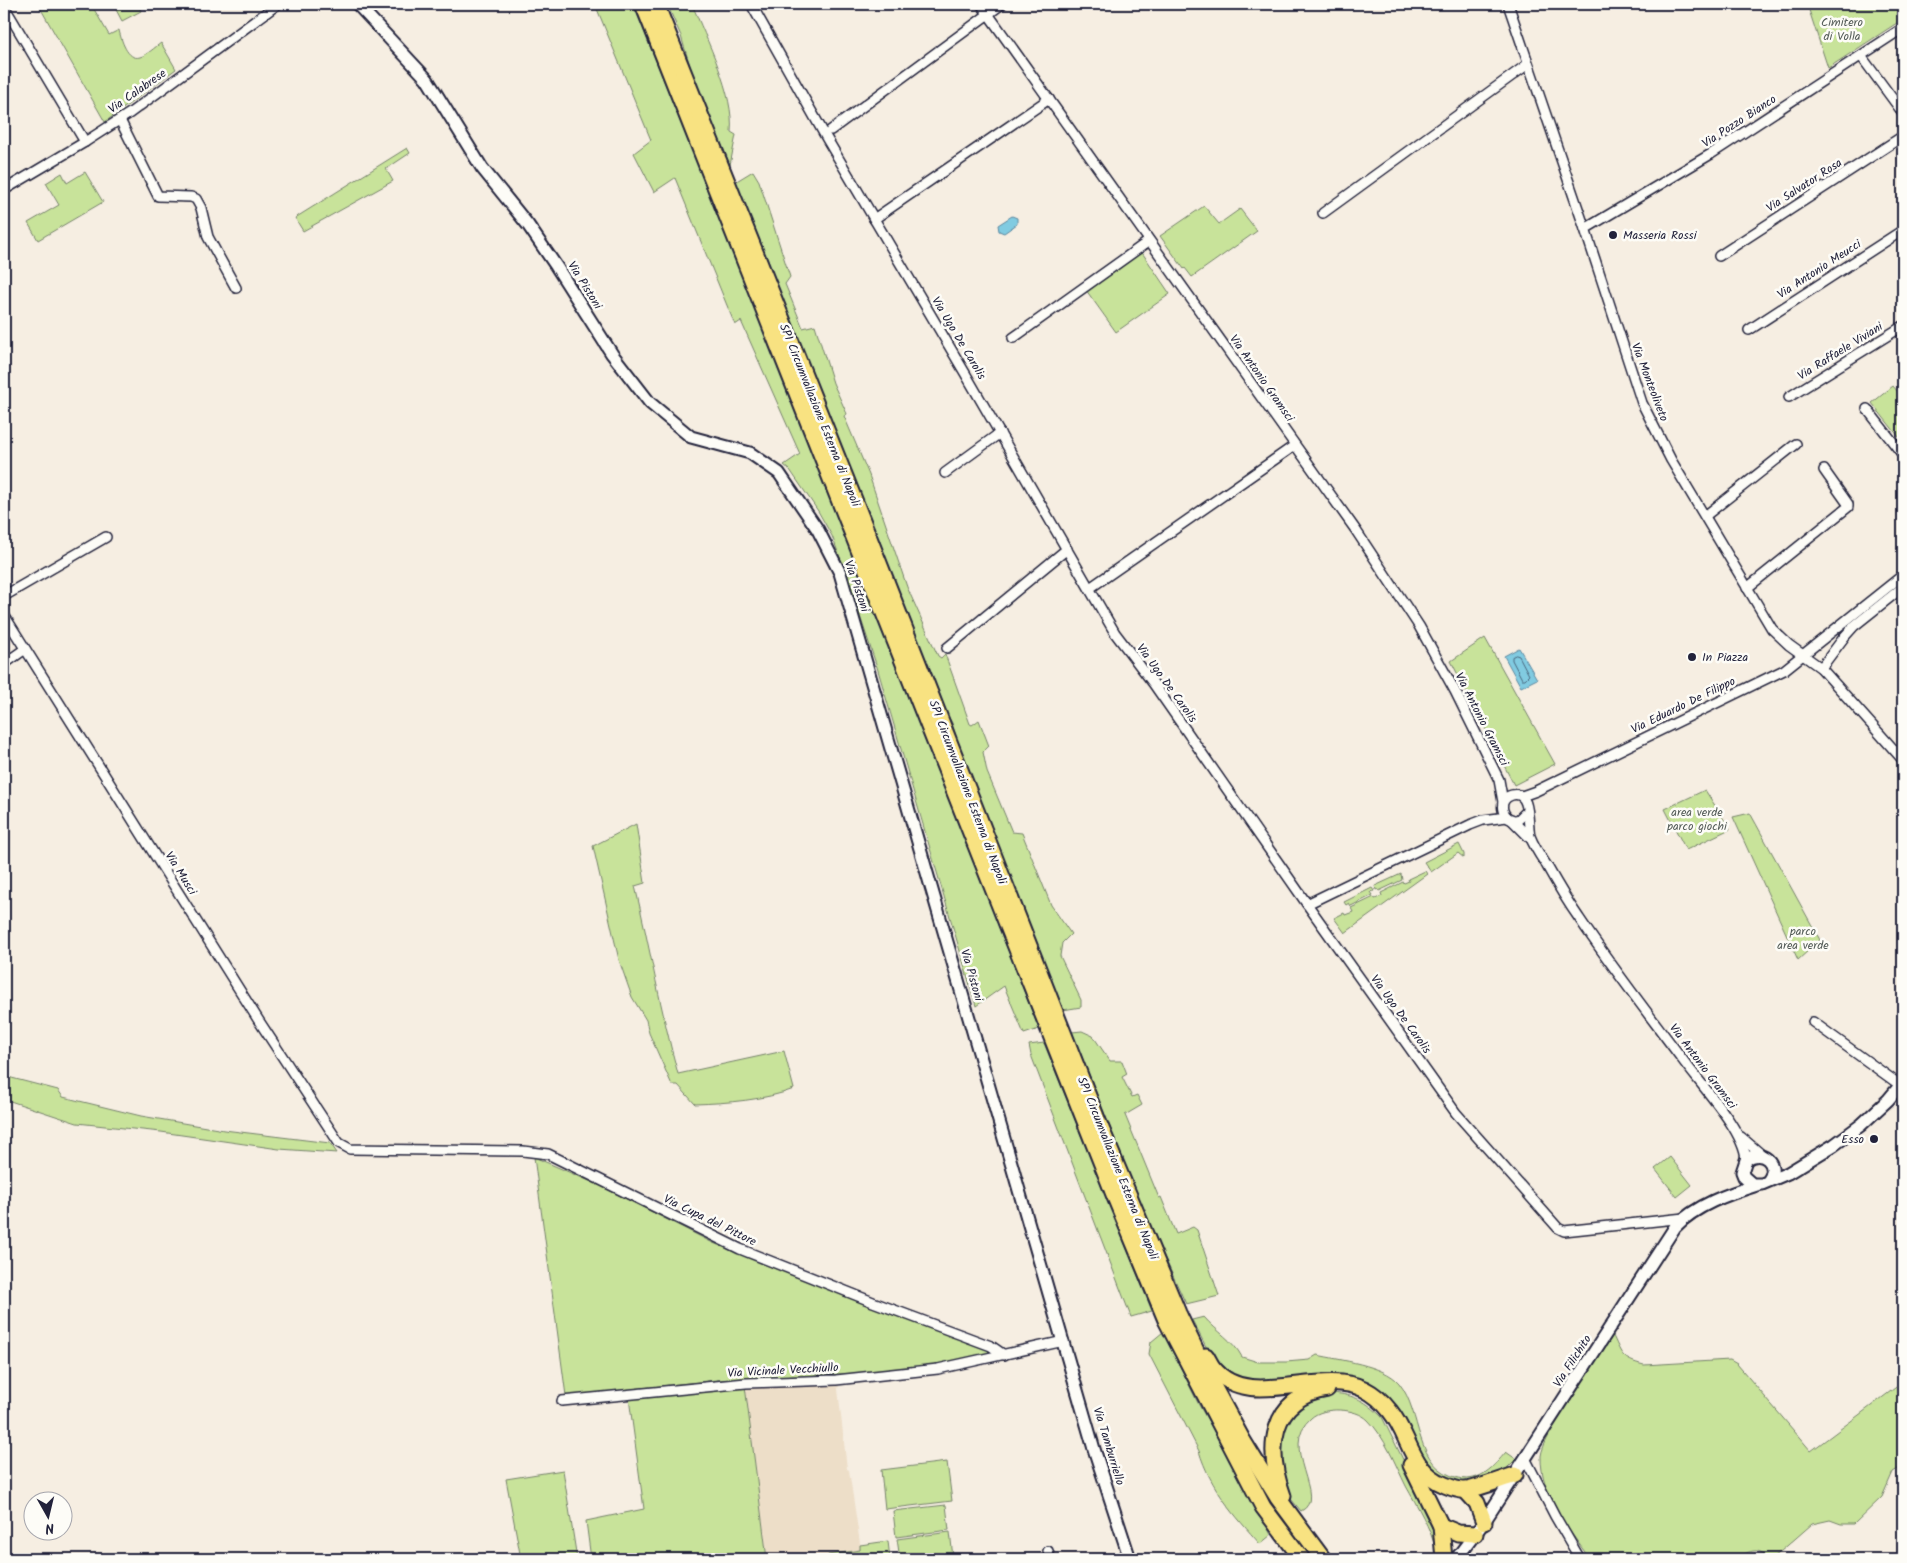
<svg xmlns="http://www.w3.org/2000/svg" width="1907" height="1563" font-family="Kalam,sans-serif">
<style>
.built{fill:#eddec8}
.green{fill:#c8e39a;stroke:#75826a}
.water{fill:#81cbe1;stroke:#5b879f}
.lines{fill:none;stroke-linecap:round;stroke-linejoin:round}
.shore{stroke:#48667d;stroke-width:1}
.minor-casing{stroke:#22223b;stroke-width:12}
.tertiary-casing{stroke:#22223b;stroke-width:15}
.trunk-casing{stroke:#22223b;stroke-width:19}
.minor{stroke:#fdfcf7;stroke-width:9}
.tertiary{stroke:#fdfcf7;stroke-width:11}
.trunk{stroke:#f8e281;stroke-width:15}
.poi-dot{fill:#22223b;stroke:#fdfcf7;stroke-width:2}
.labels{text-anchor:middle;stroke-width:5;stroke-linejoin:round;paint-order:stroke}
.park-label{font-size:12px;fill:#545c58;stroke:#fdfcf7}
.street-label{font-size:12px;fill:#22223b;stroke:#fdfcf7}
.poi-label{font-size:12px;fill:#22223b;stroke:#fdfcf7;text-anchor:start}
</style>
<rect width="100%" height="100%" fill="#f6eee2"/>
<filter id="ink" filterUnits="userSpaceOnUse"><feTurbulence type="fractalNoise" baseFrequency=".02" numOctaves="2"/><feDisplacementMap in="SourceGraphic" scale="10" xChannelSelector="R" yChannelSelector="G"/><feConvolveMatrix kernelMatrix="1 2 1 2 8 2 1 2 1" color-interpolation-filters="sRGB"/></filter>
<g filter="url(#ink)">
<path class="built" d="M840,1382L838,1389L847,1469L849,1470L861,1550L828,1555V1559H767L745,1386Z"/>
<g class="green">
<path d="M38,4H91L109,35L119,30C121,39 127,61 140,57C147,55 155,47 161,43L176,69L105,122Z"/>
<path d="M113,4H138L141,11L122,21Z"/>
<path d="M595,4H633L756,309L1039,1029L1024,1034L1004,986L976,1006L877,667L845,571L832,536L818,511L790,470L784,465L800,454L741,321L735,325L675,178L654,192L634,153L651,140Z"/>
<path d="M667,4H692C706,39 735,95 731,132L736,135L730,165L693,76L681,36Z"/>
<path d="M1807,4H1903V19L1828,68Z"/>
<path d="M407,148L410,153L386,169L393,181L303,231L295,218Z"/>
<path d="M753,171L759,181L790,277L785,284L803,328L815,325L833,383L847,414L844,416L869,475L907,587L938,656L941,658L945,654L970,724L972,725L979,720L989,746L983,752L987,772L1012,832L1022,833L1051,905L1071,934L1062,943L1060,956L1081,1000V1007L1063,1010L1043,962L961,752L952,723L944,709L735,182Z"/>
<path d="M85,172L103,202L38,240L28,223L59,205L46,183L62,173L67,183Z"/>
<path d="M1204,206L1219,224L1240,209L1257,231L1192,277L1185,268L1184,269L1160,236Z"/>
<path d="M1141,251L1170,294L1116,332L1086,290Z"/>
<path d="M1893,386L1903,398V442L1872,403Z"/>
<path d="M1485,638L1555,764L1514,785L1451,661Z"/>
<path d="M1705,790L1730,829L1686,850L1665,809Z"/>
<path d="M1750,813L1820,940L1798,960L1733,817Z"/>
<path d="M636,824L645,883L635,886C650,949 661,1012 678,1074L784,1051L794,1089C765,1100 727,1103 695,1104L678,1085H672L649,1033L646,1020L632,997L619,960L593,846Z"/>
<path d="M1459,844L1464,854V858L1458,853L1431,872L1424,862Z"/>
<path d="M1425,871L1427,874L1345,933L1334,918L1344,913L1345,915L1353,912L1351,908L1374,897L1375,899L1382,896L1381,893L1403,882L1404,883L1409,881L1408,879Z"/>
<path d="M1401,874L1402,880L1379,891L1378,889L1376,890L1375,886Z"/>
<path d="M1372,888L1374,891L1371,892L1373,895L1351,906L1349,903L1346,905L1344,902Z"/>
<path d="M1082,1031L1093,1036L1110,1061H1122L1127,1074L1122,1077L1132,1097L1137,1095L1142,1105L1125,1115L1159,1198L1161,1197L1176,1234L1193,1227L1197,1230L1219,1296L1186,1304L1145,1215L1072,1032Z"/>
<path d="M1044,1043L1152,1311L1131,1317L1031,1055L1029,1045Z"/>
<path d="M4,1076L58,1090L63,1097L141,1116L224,1130L330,1143L337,1153L279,1149L161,1132L77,1123L4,1099Z"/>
<path d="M534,1157L601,1186L713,1243L986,1348L989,1350V1354L958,1361L882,1372L717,1380L566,1396Z"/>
<path d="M1670,1157L1692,1185L1677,1197L1655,1169Z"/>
<path d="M1204,1317C1217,1332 1233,1340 1242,1357L1258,1362H1286L1309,1360L1317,1355C1339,1360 1384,1365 1399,1383C1423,1413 1413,1468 1459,1478C1480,1483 1494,1466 1506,1452L1516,1459L1501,1474L1470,1486L1436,1477L1375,1390L1255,1382L1230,1375L1212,1358L1192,1320Z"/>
<path d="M1163,1332L1199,1405L1257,1506L1271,1535L1260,1544C1235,1516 1210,1488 1199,1451L1149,1354L1151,1342Z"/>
<path d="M1612,1334C1622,1354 1620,1359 1644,1365L1730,1360L1737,1364L1811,1451L1903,1382V1466L1893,1472L1882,1497L1854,1524H1841L1830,1520L1812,1524L1772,1559H1768C1759,1545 1747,1552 1736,1559H1590C1569,1530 1540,1494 1541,1456C1542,1437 1599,1355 1612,1334Z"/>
<path d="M745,1386L767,1559H591L586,1521L644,1509L629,1398Z"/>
<path d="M1332,1393C1355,1395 1366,1401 1382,1417L1437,1528L1436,1551C1431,1528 1417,1506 1406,1486C1395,1464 1385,1437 1368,1420C1356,1408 1324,1406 1311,1418C1277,1447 1329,1498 1301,1511L1291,1499L1282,1485L1277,1451L1287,1418L1307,1400Z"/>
<path d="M947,1462L952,1501L885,1509L881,1470Z"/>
<path d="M563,1470L577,1559H521L506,1479Z"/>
<path d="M946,1505L949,1530L896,1537L893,1511Z"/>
<path d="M950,1532L953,1557L900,1559L897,1539Z"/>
<path d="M888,1541L890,1559H828V1555L860,1550V1545Z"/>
</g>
<g class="water">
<path d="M1012,216L1017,218V224L1004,233L999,231L998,225Z"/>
<path d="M1519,648L1537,679L1521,687L1504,656Z"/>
</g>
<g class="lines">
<path class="shore" d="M1516,655L1519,656L1529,675L1525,679H1522L1512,660V657Z"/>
<defs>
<g id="minor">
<path d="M751,4L827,139L965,373L1115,633L1153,683L1307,904L1456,1113L1558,1228L1564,1231L1684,1218"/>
<path d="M981,4L1355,529L1419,626L1455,691L1499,780L1503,802"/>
<path d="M1508,4L1585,229L1642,403L1671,460L1772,629L1789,645L1821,668L1903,760"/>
<path d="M4,6L85,142"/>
<path d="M1861,56L1903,113"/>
<path d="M120,120L158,196L191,197L196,199L201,208L208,237L236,288"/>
<path d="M831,130L1002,4"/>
<path d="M4,190L85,142L130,113L278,4"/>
<path d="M1323,213L1528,64"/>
<path d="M874,219L1049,99"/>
<path d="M1585,229L1711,154L1903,28"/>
<path d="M1719,256L1903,136"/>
<path d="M1749,330L1903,230"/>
<path d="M1013,338L1149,241"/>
<path d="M1789,397L1903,326"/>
<path d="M1867,409L1903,455"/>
<path d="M945,473L1000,433"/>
<path d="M1705,516L1796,444"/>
<path d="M1090,588L1294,446"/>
<path d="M1747,588L1848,507V504L1824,470"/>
<path d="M4,596L106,537"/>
<path d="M4,615L259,1021L339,1143L350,1149L523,1151L548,1154L740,1249L873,1302L991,1346L1004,1355"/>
<path d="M947,648L1067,549"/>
<path d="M4,664L25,649"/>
<path d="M1821,668L1845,636L1854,626L1903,587"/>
<path d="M1522,796L1536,791L1784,670L1903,575"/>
<path d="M1526,812L1519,819C1503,825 1495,799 1512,795C1532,790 1527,824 1530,836C1534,847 1541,857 1547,866C1557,884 1567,901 1579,918C1611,966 1647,1012 1682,1059C1700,1084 1744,1130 1746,1160"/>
<path d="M1511,819L1530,838"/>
<path d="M1307,904L1470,825L1483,820L1507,817"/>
<path d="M1813,1022L1900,1085"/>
<path d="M1741,1137L1762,1155"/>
<path d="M562,1401L746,1383L836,1380L938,1369L1064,1341"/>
<path d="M1525,1458L1555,1516L1580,1559"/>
<path d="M1048,1551L1050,1559"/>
</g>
<g id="tertiary">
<path d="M357,4L427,79L482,168L528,225L556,266L612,354L650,403L691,437L750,453L779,473L818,530L840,573L1094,1449L1130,1559"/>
<path d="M1768,1181C1781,1164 1761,1147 1746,1160L1742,1172L1744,1177L1752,1184H1762L1788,1173L1834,1145L1861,1125L1888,1100L1903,1082"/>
<path d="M1456,1559L1484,1522L1675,1227C1696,1205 1728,1194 1757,1185"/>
</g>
<g id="trunk">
<path d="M643,4L1115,1197L1166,1320L1263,1507L1302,1559"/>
<path d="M656,4L853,497L1097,1119L1178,1313L1211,1382L1243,1441L1278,1498L1323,1559"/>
<path d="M1206,1356C1209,1361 1211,1366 1214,1369C1249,1411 1320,1367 1364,1389C1374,1394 1383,1402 1390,1411C1411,1437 1410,1471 1445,1485C1452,1488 1460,1491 1467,1490C1483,1487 1499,1480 1515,1475"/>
<path d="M1411,1465L1441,1526L1444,1559"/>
<path d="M1465,1490L1477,1503L1484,1522"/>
<path d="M1283,1496C1266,1450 1269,1398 1327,1389"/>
<path d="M1441,1526L1458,1533L1475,1534"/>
</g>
</defs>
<use href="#minor" class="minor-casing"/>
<use href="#tertiary" class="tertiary-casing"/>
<use href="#trunk" class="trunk-casing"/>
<use href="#minor" class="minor"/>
<use href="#tertiary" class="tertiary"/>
<use href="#trunk" class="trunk"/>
</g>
</g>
<g class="poi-dot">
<circle cx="1613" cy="235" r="5"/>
<circle cx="1692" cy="657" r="5"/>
<circle cx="1874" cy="1139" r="5"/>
</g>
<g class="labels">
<g class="park-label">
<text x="1842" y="26">Cimitero<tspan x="1842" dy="14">di Volla</tspan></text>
<text x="1697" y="816">area verde<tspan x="1697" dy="14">parco giochi</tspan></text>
<text x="1803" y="935">parco<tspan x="1803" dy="14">area verde</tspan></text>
</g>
<g class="street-label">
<text transform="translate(137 91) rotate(-35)" y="4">Via Calabrese</text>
<text transform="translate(1739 121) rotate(-33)" y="4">Via Pozzo Bianco</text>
<text transform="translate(1804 185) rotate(-33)" y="4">Via Salvator Rosa</text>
<text transform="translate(1819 269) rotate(-33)" y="4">Via Antonio Meucci</text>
<text transform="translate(585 285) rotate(58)" y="4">Via Pistoni</text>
<text transform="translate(959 338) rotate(59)" y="4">Via Ugo De Carolis</text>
<text transform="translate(1840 351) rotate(-32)" y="4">Via Raffaele Viviani</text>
<text transform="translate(1262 378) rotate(55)" y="4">Via Antonio Gramsci</text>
<text transform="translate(1650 382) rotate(69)" y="4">Via Monteoliveto</text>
<text transform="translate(820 415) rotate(68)" y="4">SP1 Circumvallazione Esterna di Napoli</text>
<text transform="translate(857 586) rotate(71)" y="4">Via Pistoni</text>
<text transform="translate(1167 683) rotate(54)" y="4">Via Ugo De Carolis</text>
<text transform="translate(1683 705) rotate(-26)" y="4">Via Eduardo De Filippo</text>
<text transform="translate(1482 719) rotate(63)" y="4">Via Antonio Gramsci</text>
<text transform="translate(968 792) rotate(69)" y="4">SP1 Circumvallazione Esterna di Napoli</text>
<text transform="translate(181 873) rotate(58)" y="4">Via Musci</text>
<text transform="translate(972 975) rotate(74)" y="4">Via Pistoni</text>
<text transform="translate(1401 1014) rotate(54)" y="4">Via Ugo De Carolis</text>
<text transform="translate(1703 1066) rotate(53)" y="4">Via Antonio Gramsci</text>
<text transform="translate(1118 1168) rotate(68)" y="4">SP1 Circumvallazione Esterna di Napoli</text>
<text transform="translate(710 1220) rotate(26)" y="4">Via Cupa del Pittore</text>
<text transform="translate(1572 1361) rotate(-57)" y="4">Via Filichito</text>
<text transform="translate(783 1370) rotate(-3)" y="4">Via Vicinale Vecchiullo</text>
<text transform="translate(1109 1446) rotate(73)" y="4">Via Tamburriello</text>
</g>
<g class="poi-label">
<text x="1623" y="239">Masseria Rossi</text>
<text x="1702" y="661">In Piazza</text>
<text x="1864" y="1143" text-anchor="end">Esso</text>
</g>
</g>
<rect width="1907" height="1563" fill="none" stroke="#fdfcf7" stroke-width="20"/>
<rect x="10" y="10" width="1887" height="1543" fill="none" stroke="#22223b" stroke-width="2" filter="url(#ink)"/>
<g transform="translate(48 1516) rotate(172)"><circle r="24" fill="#fdfcf7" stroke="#a5a5ac"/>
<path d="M0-4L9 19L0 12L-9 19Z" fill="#22223b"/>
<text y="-8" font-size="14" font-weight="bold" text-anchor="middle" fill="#22223b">N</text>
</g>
</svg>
